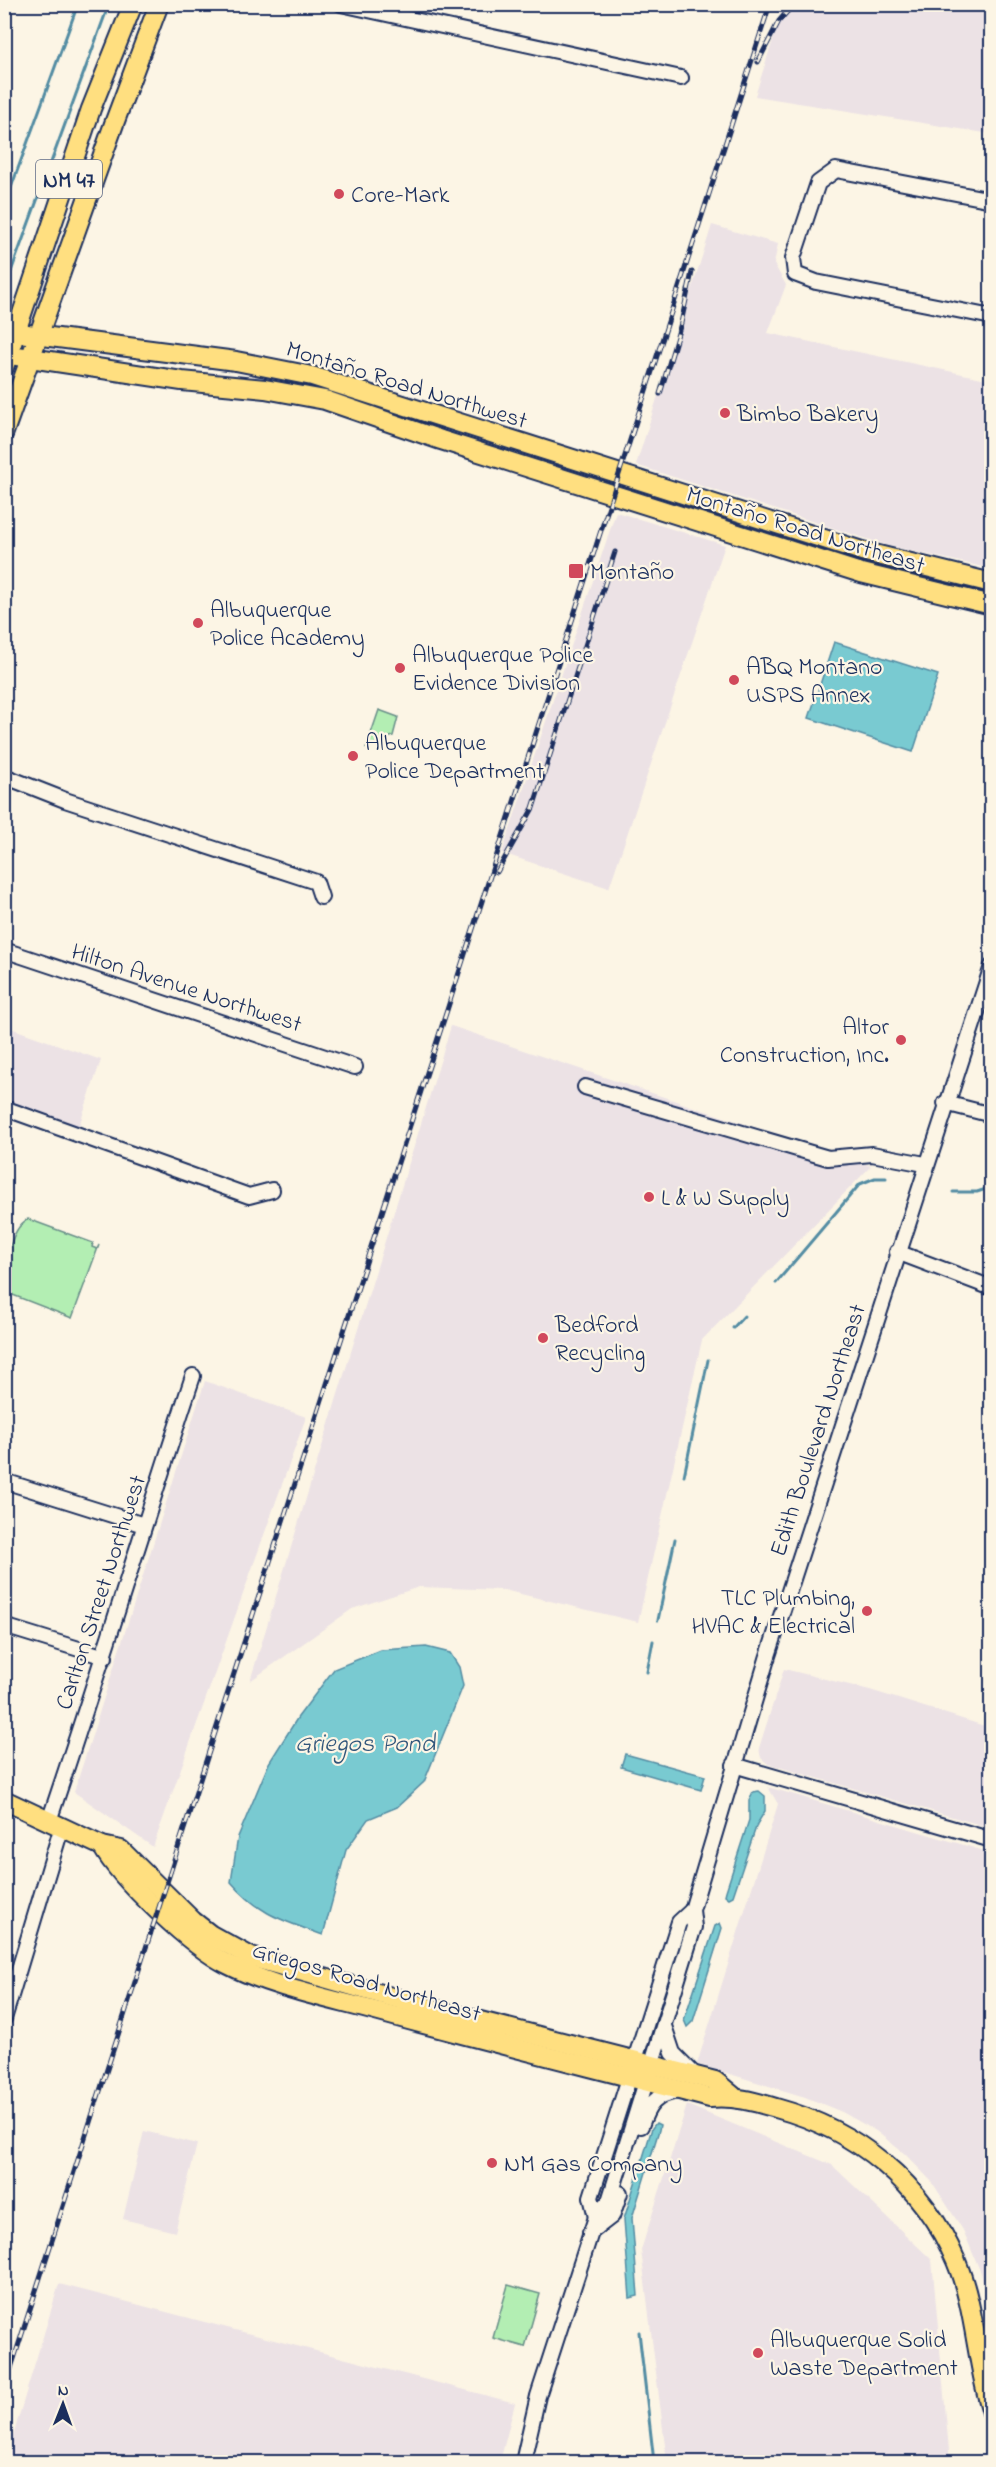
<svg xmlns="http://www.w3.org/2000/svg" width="996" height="2467" font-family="'Indie Flower',sans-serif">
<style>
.built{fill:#ece2e5}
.green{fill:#b3eeb3;stroke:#678e88;stroke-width:1.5}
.water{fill:#79cad1;stroke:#538ca3;stroke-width:1.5}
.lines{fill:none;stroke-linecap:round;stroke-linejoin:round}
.stream{stroke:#538ca3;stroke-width:3}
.minor-casing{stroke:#1b2f5e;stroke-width:18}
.major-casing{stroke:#1b2f5e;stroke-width:22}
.minor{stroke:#fcf5e5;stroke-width:14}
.major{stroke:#ffdf80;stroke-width:18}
.rail-casing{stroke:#1b2f5e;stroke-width:5}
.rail{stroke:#fcf5e5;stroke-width:3;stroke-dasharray:9;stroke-linecap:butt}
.poi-dot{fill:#d1495b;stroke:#fcf5e5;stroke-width:2}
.labels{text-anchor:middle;stroke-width:4.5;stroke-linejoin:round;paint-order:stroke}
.shield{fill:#fcf5e5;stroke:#5e6a86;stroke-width:1.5}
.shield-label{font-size:22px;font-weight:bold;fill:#1b2f5e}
.poi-label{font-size:24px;fill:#1b2f5e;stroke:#fcf5e5;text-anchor:start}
.street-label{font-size:24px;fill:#1b2f5e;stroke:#fcf5e5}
.water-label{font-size:26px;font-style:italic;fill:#32567b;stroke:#fcf5e5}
</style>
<rect width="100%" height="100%" fill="#fcf5e5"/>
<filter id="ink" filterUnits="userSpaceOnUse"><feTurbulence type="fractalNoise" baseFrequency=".0167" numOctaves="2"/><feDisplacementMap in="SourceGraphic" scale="12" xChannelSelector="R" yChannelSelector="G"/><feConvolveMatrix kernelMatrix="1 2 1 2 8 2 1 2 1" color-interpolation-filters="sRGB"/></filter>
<g filter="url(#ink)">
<g class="built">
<path d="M784,5H991V134L755,96Z"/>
<path d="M712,225L778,244L774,264L786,285L768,333L991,380L992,558L983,567L889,546L636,465Z"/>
<path d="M616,512L725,545L609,888L502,853Z"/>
<path d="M5,1026L101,1060L79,1126L5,1100Z"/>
<path d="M451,1026L871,1166L702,1340L638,1622L504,1590L419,1587L352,1609L250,1681Z"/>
<path d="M205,1381L306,1417L153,1847L74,1792Z"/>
<path d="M784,1669L870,1690L991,1728V1828L768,1764L761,1758L759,1748Z"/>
<path d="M768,1787L991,1853V2320L981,2273L963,2230L932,2182L905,2154L876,2131L842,2112L805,2097L697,2064L778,1804Z"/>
<path d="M687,2105L832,2165L932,2260L950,2462H667L641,2250Z"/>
<path d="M144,2131L197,2144L175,2232L123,2219Z"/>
<path d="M59,2284L515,2403L500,2462H5Z"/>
</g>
<g class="green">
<path d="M379,710L398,717L393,736L366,748Z"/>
<path d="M28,1219L93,1243L92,1247L97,1249L99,1245L72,1318L5,1292C4,1272 8,1230 28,1219Z"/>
<path d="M508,2285L540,2294L525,2347L493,2338Z"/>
</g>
<g class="water">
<path d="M834,642L938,675L913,752L809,718Z"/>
<path d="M426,1647L450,1653L459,1667L463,1686L424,1782L397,1807L368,1819L346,1850L323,1935C282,1920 261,1916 231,1882L238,1837L269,1763L298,1717L334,1669L381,1650Z"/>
<path d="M625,1754L705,1776L701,1790L621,1767Z"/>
<path d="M759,1791L765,1796V1811L757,1824L733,1896L729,1898L725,1895L726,1891L749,1820V1800L753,1792Z"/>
<path d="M720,1923L722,1928L693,2021L687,2027L684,2020L715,1926Z"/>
<path d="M656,2123L660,2125L659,2130L632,2218L638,2296L630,2298L624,2219L652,2128Z"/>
</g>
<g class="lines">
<g class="stream">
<path d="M4,207L78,4"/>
<path d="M5,288L109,4"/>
<path d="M953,1192H977L992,1187"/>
<path d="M776,1283L860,1184L875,1178H886"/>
<path d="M733,1328L744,1316"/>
<path d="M684,1476L708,1360"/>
<path d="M658,1620L675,1539"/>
<path d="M647,1672L653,1641"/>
<path d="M639,2332L654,2462"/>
</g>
<defs>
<g id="minor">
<path d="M341,4L681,78"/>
<path d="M992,200L836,170L818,183L793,258L795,274L816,282L992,317"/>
<path d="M4,776L65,800L316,882L321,897"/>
<path d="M4,950L355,1067"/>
<path d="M585,1087L828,1158L872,1154L925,1164"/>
<path d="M945,1103L992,1115"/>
<path d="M4,1108L249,1196L272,1190"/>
<path d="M897,1252L992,1288"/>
<path d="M4,1481L144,1525"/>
<path d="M4,1626L105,1657"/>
<path d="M734,1765L992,1840"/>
<path d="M49,1821C99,1673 144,1524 193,1376"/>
<path d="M4,2019L62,1826"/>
<path d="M664,2026L673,2053L694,2074"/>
<path d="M641,2126C648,2105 655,2095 678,2091"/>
<path d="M596,2217L591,2197L679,1922L692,1910"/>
<path d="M590,2233L612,2216L620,2193"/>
<path d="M523,2462L538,2396L596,2217L609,2201L694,1927L692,1910L767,1659L992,966"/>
</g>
<g id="major">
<path d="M4,331L236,361L312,376L862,551L992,583"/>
<path d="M4,354L182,381L265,389L325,400L441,440L861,573L992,605"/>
<path d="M4,367L91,109L133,4"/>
<path d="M4,432L115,121L159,4"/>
<path d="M4,1800L102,1846L121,1850L193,1921L211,1935L251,1957L437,2010L715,2081L733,2096"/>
<path d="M102,1846C121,1880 192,1947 227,1964C274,1988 328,1998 379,2012C489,2042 599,2069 710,2098C734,2096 753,2101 776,2108C857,2130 923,2183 956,2261C976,2309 976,2363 992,2412"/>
</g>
</defs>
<use href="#minor" class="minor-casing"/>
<use href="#major" class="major-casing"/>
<use href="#minor" class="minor"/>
<use href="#major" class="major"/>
<defs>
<g id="rail">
<path d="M758,62L779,21L794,4"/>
<path d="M660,394L681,323L692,272"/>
<path d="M497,872L533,808L615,552"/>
<path d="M4,2390L770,4"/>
</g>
</defs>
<use href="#rail" class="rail-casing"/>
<use href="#rail" class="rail"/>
</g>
</g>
<g class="poi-dot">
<circle cx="339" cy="194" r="6"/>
<circle cx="725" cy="413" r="6"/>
<rect x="568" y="563" width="16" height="16" rx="3"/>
<circle cx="198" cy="623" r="6"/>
<circle cx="400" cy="668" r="6"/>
<circle cx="734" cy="680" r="6"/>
<circle cx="353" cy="756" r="6"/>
<circle cx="901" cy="1040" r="6"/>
<circle cx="649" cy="1197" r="6"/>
<circle cx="543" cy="1338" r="6"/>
<circle cx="867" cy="1611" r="6"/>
<circle cx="492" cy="2163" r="6"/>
<circle cx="758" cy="2353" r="6"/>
</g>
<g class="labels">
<rect class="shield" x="36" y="160" width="66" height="38" rx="4.5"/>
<g class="shield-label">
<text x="69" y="187">NM 47</text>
</g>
<g class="poi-label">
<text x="351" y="202">Core-Mark</text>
<text x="737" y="421">Bimbo Bakery</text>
<text x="590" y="579">Montaño</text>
<text x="210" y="617">Albuquerque<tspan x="210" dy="28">Police Academy</tspan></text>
<text x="412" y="662">Albuquerque Police<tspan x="412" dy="28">Evidence Division</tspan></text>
<text x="746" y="674">ABQ Montano<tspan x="746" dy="28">USPS Annex</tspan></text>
<text x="365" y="750">Albuquerque<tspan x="365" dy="28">Police Department</tspan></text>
<text x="889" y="1034" text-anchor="end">Altor<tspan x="889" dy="28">Construction, Inc.</tspan></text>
<text x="661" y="1205">L &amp; W Supply</text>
<text x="555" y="1332">Bedford<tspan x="555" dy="28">Recycling</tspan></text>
<text x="855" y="1605" text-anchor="end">TLC Plumbing,<tspan x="855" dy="28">HVAC &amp; Electrical</tspan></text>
<text x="504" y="2171">NM Gas Company</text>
<text x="770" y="2347">Albuquerque Solid<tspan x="770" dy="28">Waste Department</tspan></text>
</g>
<g class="street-label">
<text transform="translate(407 384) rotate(17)" y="8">Montaño Road Northwest</text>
<text transform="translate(806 529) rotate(17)" y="8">Montaño Road Northeast</text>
<text transform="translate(187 987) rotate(18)" y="8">Hilton Avenue Northwest</text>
<text transform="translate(817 1430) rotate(-72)" y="8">Edith Boulevard Northeast</text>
<text transform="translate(100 1592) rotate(-72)" y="8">Carlton Street Northwest</text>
<text transform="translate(367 1981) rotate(16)" y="8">Griegos Road Northeast</text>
</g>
<g class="water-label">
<text x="365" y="1751">Griegos Pond</text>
</g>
</g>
<rect width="996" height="2467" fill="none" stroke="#fcf5e5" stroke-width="24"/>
<rect x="12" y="12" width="972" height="2443" fill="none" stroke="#1b2f5e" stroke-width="2" filter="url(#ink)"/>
<g transform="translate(63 2404) rotate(1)" stroke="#fcf5e5" stroke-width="4.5" paint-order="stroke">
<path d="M0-4.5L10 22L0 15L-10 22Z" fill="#1b2f5e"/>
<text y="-9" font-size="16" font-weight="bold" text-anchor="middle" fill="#1b2f5e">N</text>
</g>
</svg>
